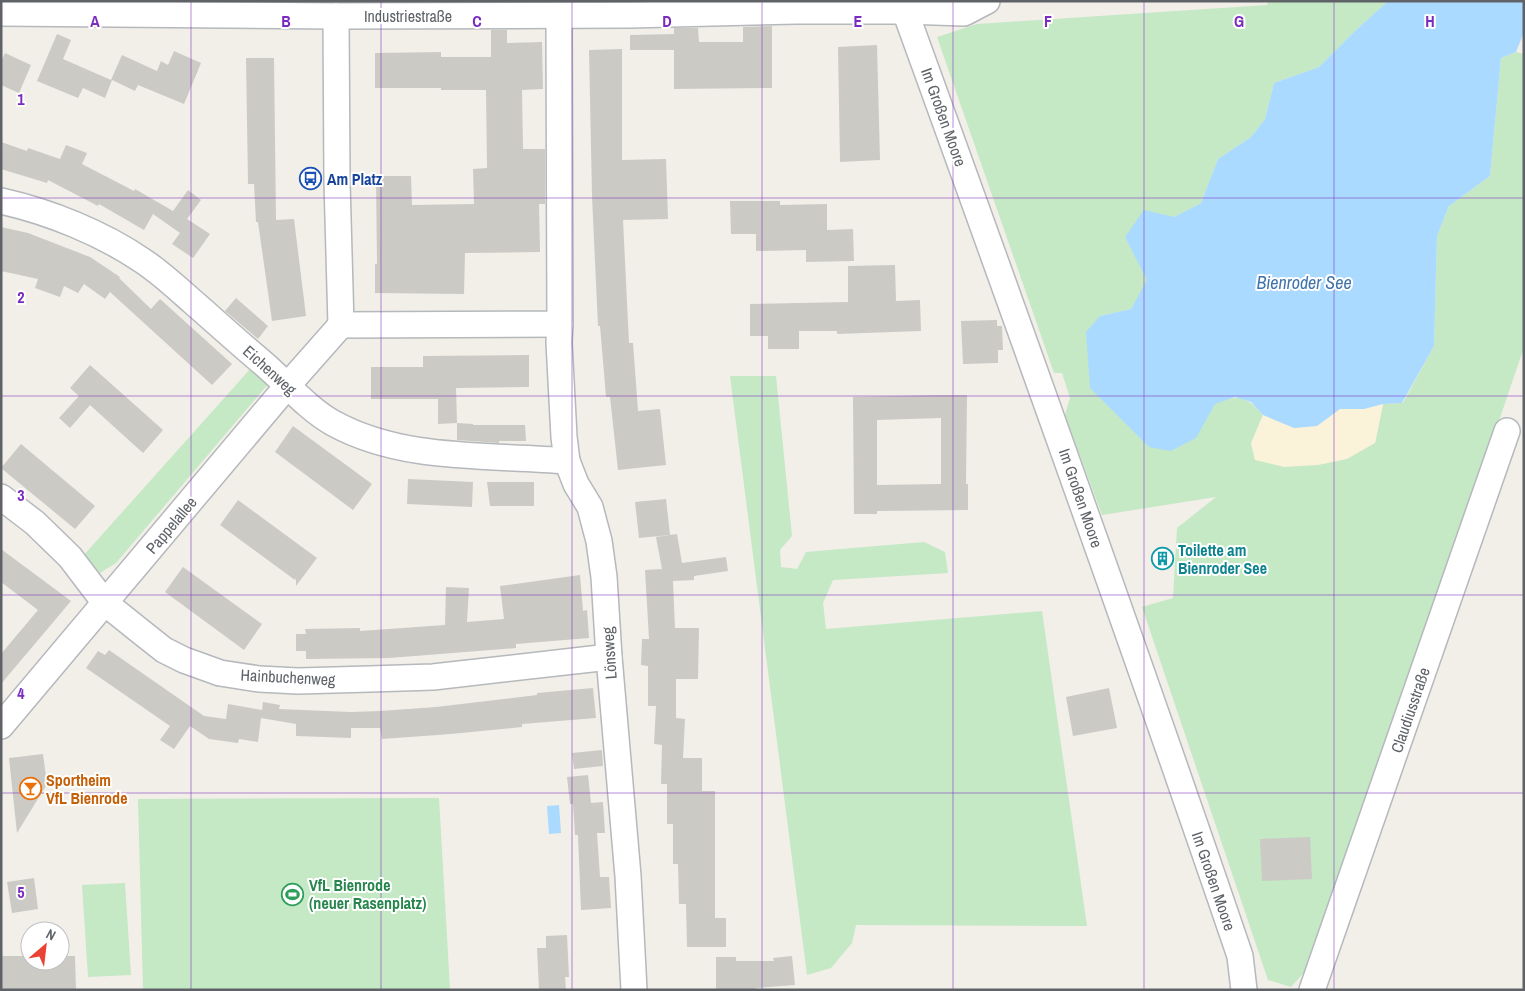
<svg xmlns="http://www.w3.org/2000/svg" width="1525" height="991" font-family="'Archivo Narrow',sans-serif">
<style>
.green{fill:#c5e8c5}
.sand{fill:#fbf3d9}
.water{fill:#aadaff}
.building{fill:#cccac5;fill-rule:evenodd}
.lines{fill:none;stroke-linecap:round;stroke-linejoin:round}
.minor-casing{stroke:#b5b8bc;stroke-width:28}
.minor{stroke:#fff;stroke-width:25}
.grid{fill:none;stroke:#7b2cbf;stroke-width:1;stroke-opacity:0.55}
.labels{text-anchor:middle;stroke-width:4;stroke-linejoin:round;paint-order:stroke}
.street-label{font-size:16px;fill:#5f6368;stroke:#fff}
.transit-label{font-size:16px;font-weight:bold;fill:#164399;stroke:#fff;text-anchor:start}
.culture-label{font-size:16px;font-weight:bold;fill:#0d838f;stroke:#fff;text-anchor:start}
.food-label{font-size:16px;font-weight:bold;fill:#c56008;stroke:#fff;text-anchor:start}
.leisure-label{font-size:16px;font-weight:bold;fill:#27864d;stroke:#fff;text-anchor:start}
.water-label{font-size:18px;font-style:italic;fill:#4174aa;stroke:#fff}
.grid-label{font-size:16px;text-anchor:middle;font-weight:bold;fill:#7b2cbf;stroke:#fff;stroke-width:4;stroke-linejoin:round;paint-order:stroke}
</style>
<rect width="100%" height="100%" fill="#f1efe8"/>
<g class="green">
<path d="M1268,1H1388L1356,30L1319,67L1274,83L1265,119L1251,137L1218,159L1201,203L1174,217L1125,237L1148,280L1131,309L1100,316L1171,451L1195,438L1215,403C1240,395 1245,395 1263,415L1251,443H1375L1383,404L1403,403L1434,346L1437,236L1449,206L1490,176L1501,58L1516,52L1524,54V347L1317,958L1291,987L1268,980L1142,607L1173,598L1177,528L1216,497L1102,515L1065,415L1070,398L1062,373H1054L937,37L977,24L1267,5Z"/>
<path d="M252,367L269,383L116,563L100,573L83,556Z"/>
<path d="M730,376H776L792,536L780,550L781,567L797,569L806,552L924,542L945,552L948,573L833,580L823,603L826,629L1042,611L1087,926L856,925L852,943L831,968L807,975Z"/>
<path d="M439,798L450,989L143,990L138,799Z"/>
<path d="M125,883L131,975L88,977L82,885Z"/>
</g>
<path class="sand" d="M1383,404L1375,443L1347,459L1318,465L1284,467L1255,460L1251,444L1263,415L1294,428L1317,426L1340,409H1364Z"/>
<g class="water">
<path d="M1388,1H1524V32L1516,52L1501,58L1490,176L1449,206L1437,236L1434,346L1402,403L1383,404L1364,409H1340L1317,426L1294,428L1263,415L1251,402L1235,397L1215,404L1196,438L1171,451L1149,447L1090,388L1086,332L1100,316L1131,309L1147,280L1125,237L1144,210L1174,217L1201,203L1218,159L1251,137L1265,119L1274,83L1319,67L1356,30Z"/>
<path d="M559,805L561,833L549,834L547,806Z"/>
</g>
<g class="building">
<path d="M772,26V88L674,89V50H630V35L674,34V28H698L699,42H743V27Z"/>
<path d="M491,30H507V43L542,42L543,89L522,90L523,149H545V204H539L540,252L465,253L464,294L375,293V264H377L376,176H411L412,205L474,204L473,169L487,168L486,90H441V88H375V53L441,52V57H491Z"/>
<path d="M57,34L71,40L63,59L111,80L122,55L157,71L161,61L168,65L174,51L201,63L184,104L138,85L135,91L112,80L105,98L83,88L78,98L37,81Z"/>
<path d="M877,45L880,160L840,162L838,47Z"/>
<path d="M622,49V160L666,159L668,219L623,220L629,343H633L638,411L660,409L666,465L618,470L610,397H606L600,326H598L592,196L589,50Z"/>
<path d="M5,53L31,65L19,93L1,85V62Z"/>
<path d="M246,58H274L276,220L294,219L306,316L272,321L258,222H256L254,184H248Z"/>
<path d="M1,142L27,151L28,148L60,159L66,145L87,153L82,164L134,191L135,189L173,211L188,190L201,200L187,219L210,234L193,258L172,244L180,233L153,214L144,230L99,204L98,206L48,180L47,183L1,169Z"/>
<path d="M730,201H780V205L827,204V230L853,229L854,261L806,262V250L756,251V234H731Z"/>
<path d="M1,227L28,233L90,257L120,277L119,278L151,309L160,299L232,364L212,385L110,292L105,299L84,284L78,293L64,286L60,297L35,288L38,279L1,271Z"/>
<path d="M895,265L896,301L920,300L921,331L837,334V331H799V349H768V336H750V304L848,302V266Z"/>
<path d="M236,298L268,326L258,339L225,311Z"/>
<path d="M997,320V326H1002L1003,350H998V363L963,364L961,321Z"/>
<path d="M529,355V387L456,388L457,423L438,424V399H371V367H423V356Z"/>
<path d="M90,365L163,430L143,453L90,405L70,428L59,418L79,396L70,388Z"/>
<path d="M936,395H967L966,484H968V510L877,511V514H854L853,397ZM941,418V484L877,485V420Z"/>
<path d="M457,423L473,424V425H525L526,441H499V443L457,440Z"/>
<path d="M293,426L372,484L353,510L275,452Z"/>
<path d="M21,444L95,506L75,529L1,468Z"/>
<path d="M408,479L473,482L472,507L407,504Z"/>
<path d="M487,482H534V506H490Z"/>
<path d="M666,499L670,535L639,538L635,502Z"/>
<path d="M238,500L317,558L296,586V578L295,580L220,525Z"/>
<path d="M677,534L682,563L726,557L728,571L694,576V580L673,581L675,628H699L698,679H676V718L685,719L683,758H702V791H715V918H726V947H687L686,904H679L678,864H673V824H667V784H661L662,745L654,744L656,706H648V666L641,665L642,639H649L645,570L662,569L656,537Z"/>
<path d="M1,549L71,601L1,684V654L38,610L1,582Z"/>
<path d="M183,567L262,624L244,650L165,592Z"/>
<path d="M580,575L583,611L587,610L589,638L516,644V648L389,658L306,659V651H296V634H306L305,629L360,628V631L445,625L446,587L469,588L467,622L504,619L500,586Z"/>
<path d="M109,650L204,716L226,719L228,704L262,710L263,702L280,705L279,709L351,712L380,711L436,707L537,695V693L593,688L596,718L522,724V727L451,734L382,739L380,728H351V738L296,736V724L261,718L258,742L239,739L238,743L209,739L190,726L174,749L160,740L170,726L86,668L98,651L105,655Z"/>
<path d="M1109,688L1117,728L1073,736L1066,697Z"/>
<path d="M602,750L603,766L574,769L572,753Z"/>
<path d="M43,754L47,784L17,833L9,758Z"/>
<path d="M588,775L591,803L603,802L605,833H597L600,877H609L611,908L581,910L578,835H575L573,804H570L567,777Z"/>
<path d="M1310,837L1312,879L1262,881L1260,839Z"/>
<path d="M34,878L38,909L12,913L7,882Z"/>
<path d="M567,935L569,977H565L566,990H539L537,948H546V936Z"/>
<path d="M1,956H30V961H60V956H75L76,990H1Z"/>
<path d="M792,956L795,985L756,988V990H716V957H736V961H774L773,958Z"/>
</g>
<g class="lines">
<defs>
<g id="minor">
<path d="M905,11C1019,325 1132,639 1240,956L1244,990"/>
<path d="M1,13L336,16L630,15L796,11H905L964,13L987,1"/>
<path d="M336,16L337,182L341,325"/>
<path d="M1,201C50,212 102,233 143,261C161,273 177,288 193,302C217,323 240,344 264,364C287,384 308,409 333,423C404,462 489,454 567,461"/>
<path d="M560,324L559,342L564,437L567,461L576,484L590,507L599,541L604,577L609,657L628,876L634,990"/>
<path d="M341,325L560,324L559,16"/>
<path d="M1,497L35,523L70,557L105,603L145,635L164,650L184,660L220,673L259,679L298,681L370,679L433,677L609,657"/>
<path d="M1,726L288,385L341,325"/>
<path d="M1312,990L1507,431"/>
</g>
</defs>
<use href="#minor" class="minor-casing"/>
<use href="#minor" class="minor"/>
</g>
<path class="grid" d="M191,1V990M381,1V990M572,1V990M762,1V990M953,1V990M1144,1V990M1334,1V990M1,198H1524M1,396H1524M1,595H1524M1,793H1524"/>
<defs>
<symbol id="bus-ring" viewBox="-11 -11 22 22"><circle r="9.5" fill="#fff" stroke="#1a4fb4" stroke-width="1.5"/><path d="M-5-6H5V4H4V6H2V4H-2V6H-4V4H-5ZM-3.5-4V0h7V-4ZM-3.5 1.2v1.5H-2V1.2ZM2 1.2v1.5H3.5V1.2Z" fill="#1a4fb4"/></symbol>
<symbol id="building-ring" viewBox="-11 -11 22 22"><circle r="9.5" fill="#fff" stroke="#0f9aa8" stroke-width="1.5"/><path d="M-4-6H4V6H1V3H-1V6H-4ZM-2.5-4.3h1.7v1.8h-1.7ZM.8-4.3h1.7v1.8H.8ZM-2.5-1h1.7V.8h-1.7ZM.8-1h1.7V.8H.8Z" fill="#0f9aa8"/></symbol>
<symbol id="bar-ring" viewBox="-11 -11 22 22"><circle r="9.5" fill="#fff" stroke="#e8710a" stroke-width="1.5"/><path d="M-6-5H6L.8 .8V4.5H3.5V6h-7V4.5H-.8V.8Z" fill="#e8710a"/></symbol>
<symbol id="stadium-ring" viewBox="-11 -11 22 22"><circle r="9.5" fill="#fff" stroke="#2e9e5b" stroke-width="1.5"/><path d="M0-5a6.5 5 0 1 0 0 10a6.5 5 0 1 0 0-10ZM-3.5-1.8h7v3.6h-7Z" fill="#2e9e5b"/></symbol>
</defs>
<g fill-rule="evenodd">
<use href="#bus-ring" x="298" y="166" width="25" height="25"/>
<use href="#building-ring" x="1150" y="546" width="25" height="25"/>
<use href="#bar-ring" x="18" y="776" width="25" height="25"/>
<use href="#stadium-ring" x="280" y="882" width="25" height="25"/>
</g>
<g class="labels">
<g class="street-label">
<text x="408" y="22">Industriestraße</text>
<text transform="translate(944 117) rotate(70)" y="6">Im Großen Moore</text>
<text transform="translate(270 370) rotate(42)" y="6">Eichenweg</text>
<text transform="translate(1081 498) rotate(71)" y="6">Im Großen Moore</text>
<text transform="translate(171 525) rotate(-50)" y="6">Pappelallee</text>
<text transform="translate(609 653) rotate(-94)" y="6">Lönsweg</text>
<text transform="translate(288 677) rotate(3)" y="6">Hainbuchenweg</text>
<text transform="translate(1410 710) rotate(-71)" y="6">Claudiusstraße</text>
<text transform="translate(1214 881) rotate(71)" y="6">Im Großen Moore</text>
</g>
<g class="transit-label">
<text x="327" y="185">Am Platz</text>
</g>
<g class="culture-label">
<text x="1178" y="556">Toilette am<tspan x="1178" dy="18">Bienroder See</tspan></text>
</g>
<g class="food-label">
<text x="46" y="786">Sportheim<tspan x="46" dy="18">VfL Bienrode</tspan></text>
</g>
<g class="leisure-label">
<text x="309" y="891">VfL Bienrode<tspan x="309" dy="18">(neuer Rasenplatz)</tspan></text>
</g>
<g class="water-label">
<text x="1304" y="289">Bienroder See</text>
</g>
</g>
<g class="grid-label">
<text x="95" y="27">A</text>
<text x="286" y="27">B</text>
<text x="477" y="27">C</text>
<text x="667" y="27">D</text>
<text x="858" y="27">E</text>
<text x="1048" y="27">F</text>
<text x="1239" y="27">G</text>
<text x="1430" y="27">H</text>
<text x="21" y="105">1</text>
<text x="21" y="303">2</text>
<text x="21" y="501">3</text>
<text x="21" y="699">4</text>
<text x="21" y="898">5</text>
</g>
<rect width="1525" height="991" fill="none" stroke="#5f6368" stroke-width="5"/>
<g transform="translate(45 946) rotate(28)"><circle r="24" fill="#ffffff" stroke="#bfc1c3"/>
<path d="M0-4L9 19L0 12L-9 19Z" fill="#ea4335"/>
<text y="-8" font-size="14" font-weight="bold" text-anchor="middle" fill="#5f6368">N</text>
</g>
</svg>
